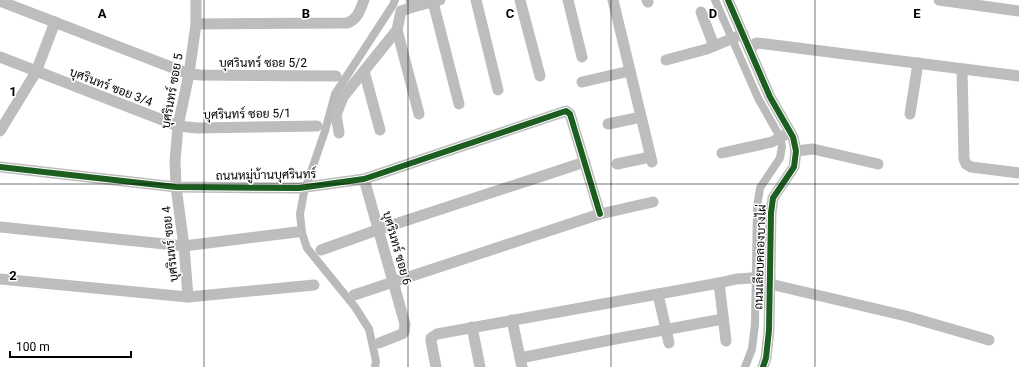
<svg xmlns="http://www.w3.org/2000/svg" width="1019" height="367" font-family="Roboto,Sarabun,sans-serif">
<style>
.lines{fill:none;stroke-linecap:round;stroke-linejoin:round}
.canal{stroke:#bababa;stroke-width:8}
.minor{stroke:#bdbdbd;stroke-width:11}
.cycleway-casing{stroke:#fff;stroke-width:8}
.cycleway{stroke:#1b5e20;stroke-width:6}
.grid{fill:none;stroke:#000;stroke-width:1;stroke-opacity:0.55}
.labels{text-anchor:middle;stroke-width:3;stroke-linejoin:round;paint-order:stroke}
.street-label{font-size:12px;fill:#000;stroke:#fff}
.grid-label{font-size:13px;text-anchor:middle;font-weight:bold;fill:#000;stroke:#fff;stroke-width:3;stroke-linejoin:round;paint-order:stroke}
</style>
<rect width="100%" height="100%" fill="#fff"/>
<g class="lines">
<g class="canal">
<path d="M715,0L758,98L780,137L782,146L780,158L760,188L757,207L755,324L752,349L745,367"/>
<path d="M375,367L376,361L369,329L355,307L307,248L302,233L300,214L304,192L325,131L335,94L393,5L395,0"/>
</g>
<g class="minor">
<path d="M411,0L413,7L440,0"/>
<path d="M476,0L498,90"/>
<path d="M520,0L540,76"/>
<path d="M568,0L582,57"/>
<path d="M613,0L652,162"/>
<path d="M647,0L648,2"/>
<path d="M728,0L770,97L793,137L796,151L794,167L773,198L771,213L769,330L766,358L763,367"/>
<path d="M939,0L1019,11"/>
<path d="M0,1L189,74L201,75L336,76"/>
<path d="M433,2L459,104"/>
<path d="M701,12L714,46"/>
<path d="M196,24L347,23C358,19 360,10 364,0"/>
<path d="M397,30L419,114"/>
<path d="M750,50L756,43L766,44L1019,76"/>
<path d="M0,57L178,126L197,128L317,126"/>
<path d="M666,60L707,49L743,34"/>
<path d="M962,69L964,159L966,164L971,167L1019,173"/>
<path d="M364,71L380,130"/>
<path d="M582,82L630,71"/>
<path d="M910,114L918,63"/>
<path d="M608,124L641,117"/>
<path d="M0,131L36,72L55,22"/>
<path d="M339,133L336,115L343,97L397,30L401,11L413,7"/>
<path d="M796,151L813,149L878,164"/>
<path d="M722,153L772,142L790,132"/>
<path d="M617,164L650,157"/>
<path d="M0,167L176,187L299,188L364,179L566,111L570,114L600,214"/>
<path d="M364,179L405,324L404,332L402,334L379,343"/>
<path d="M0,227L184,246L297,232"/>
<path d="M321,250L377,230L585,162"/>
<path d="M0,279L188,297L314,285"/>
<path d="M719,283L726,341"/>
<path d="M770,284L906,316L989,340"/>
<path d="M658,294L669,343"/>
<path d="M354,295L600,214L653,202"/>
<path d="M188,297L184,246L176,187L175,161L178,126L189,74L196,24V0"/>
<path d="M512,320L522,367"/>
<path d="M472,327L480,367"/>
<path d="M520,358L615,339L723,319"/>
<path d="M436,367L431,341V338L437,334L719,283L736,279L770,277"/>
</g>
<defs>
<g id="cycleway">
<path d="M728,0L770,97L793,137L796,151L794,167L773,198L771,213L769,330L766,358L763,367"/>
<path d="M0,167L176,187L299,188L364,179L566,111L570,114L600,214"/>
</g>
</defs>
<use href="#cycleway" class="cycleway-casing"/>
<use href="#cycleway" class="cycleway"/>
</g>
<path class="grid" d="M204,0V367M408,0V367M611,0V367M815,0V367M0,184H1019"/>
<g class="labels">
<g class="street-label">
<text x="263" y="67">บุศรินทร์ ซอย 5/2</text>
<text transform="translate(111 87) rotate(21)" y="4">บุศรินทร์ ซอย 3/4</text>
<text transform="translate(172 91) rotate(-80)" y="4">บุศรินทร์ ซอย 5</text>
<text transform="translate(247 114) rotate(-1)" y="4">บุศรินทร์ ซอย 5/1</text>
<text transform="translate(266 175) rotate(-1)" y="4">ถนนหมู่บ้านบุศรินทร์</text>
<text transform="translate(170 244) rotate(-96)" y="4">บุศรินทร์ ซอย 4</text>
<text transform="translate(397 248) rotate(74)" y="4">บุศรินทร์ ซอย 6</text>
<text transform="translate(760 257) rotate(-88)" y="4">ถนนเลียบคลองบางไผ่</text>
</g>
</g>
<g class="grid-label">
<text x="102" y="18">A</text>
<text x="306" y="18">B</text>
<text x="510" y="18">C</text>
<text x="713" y="18">D</text>
<text x="917" y="18">E</text>
<text x="13" y="96">1</text>
<text x="13" y="280">2</text>
</g>
<path d="M10 351v6h121v-6" fill="none" stroke="#000000" stroke-width="2"/>
<text x="16" y="351" font-size="12" fill="#000000" stroke="#ffffff" stroke-width="3" paint-order="stroke">100 m</text>
</svg>
